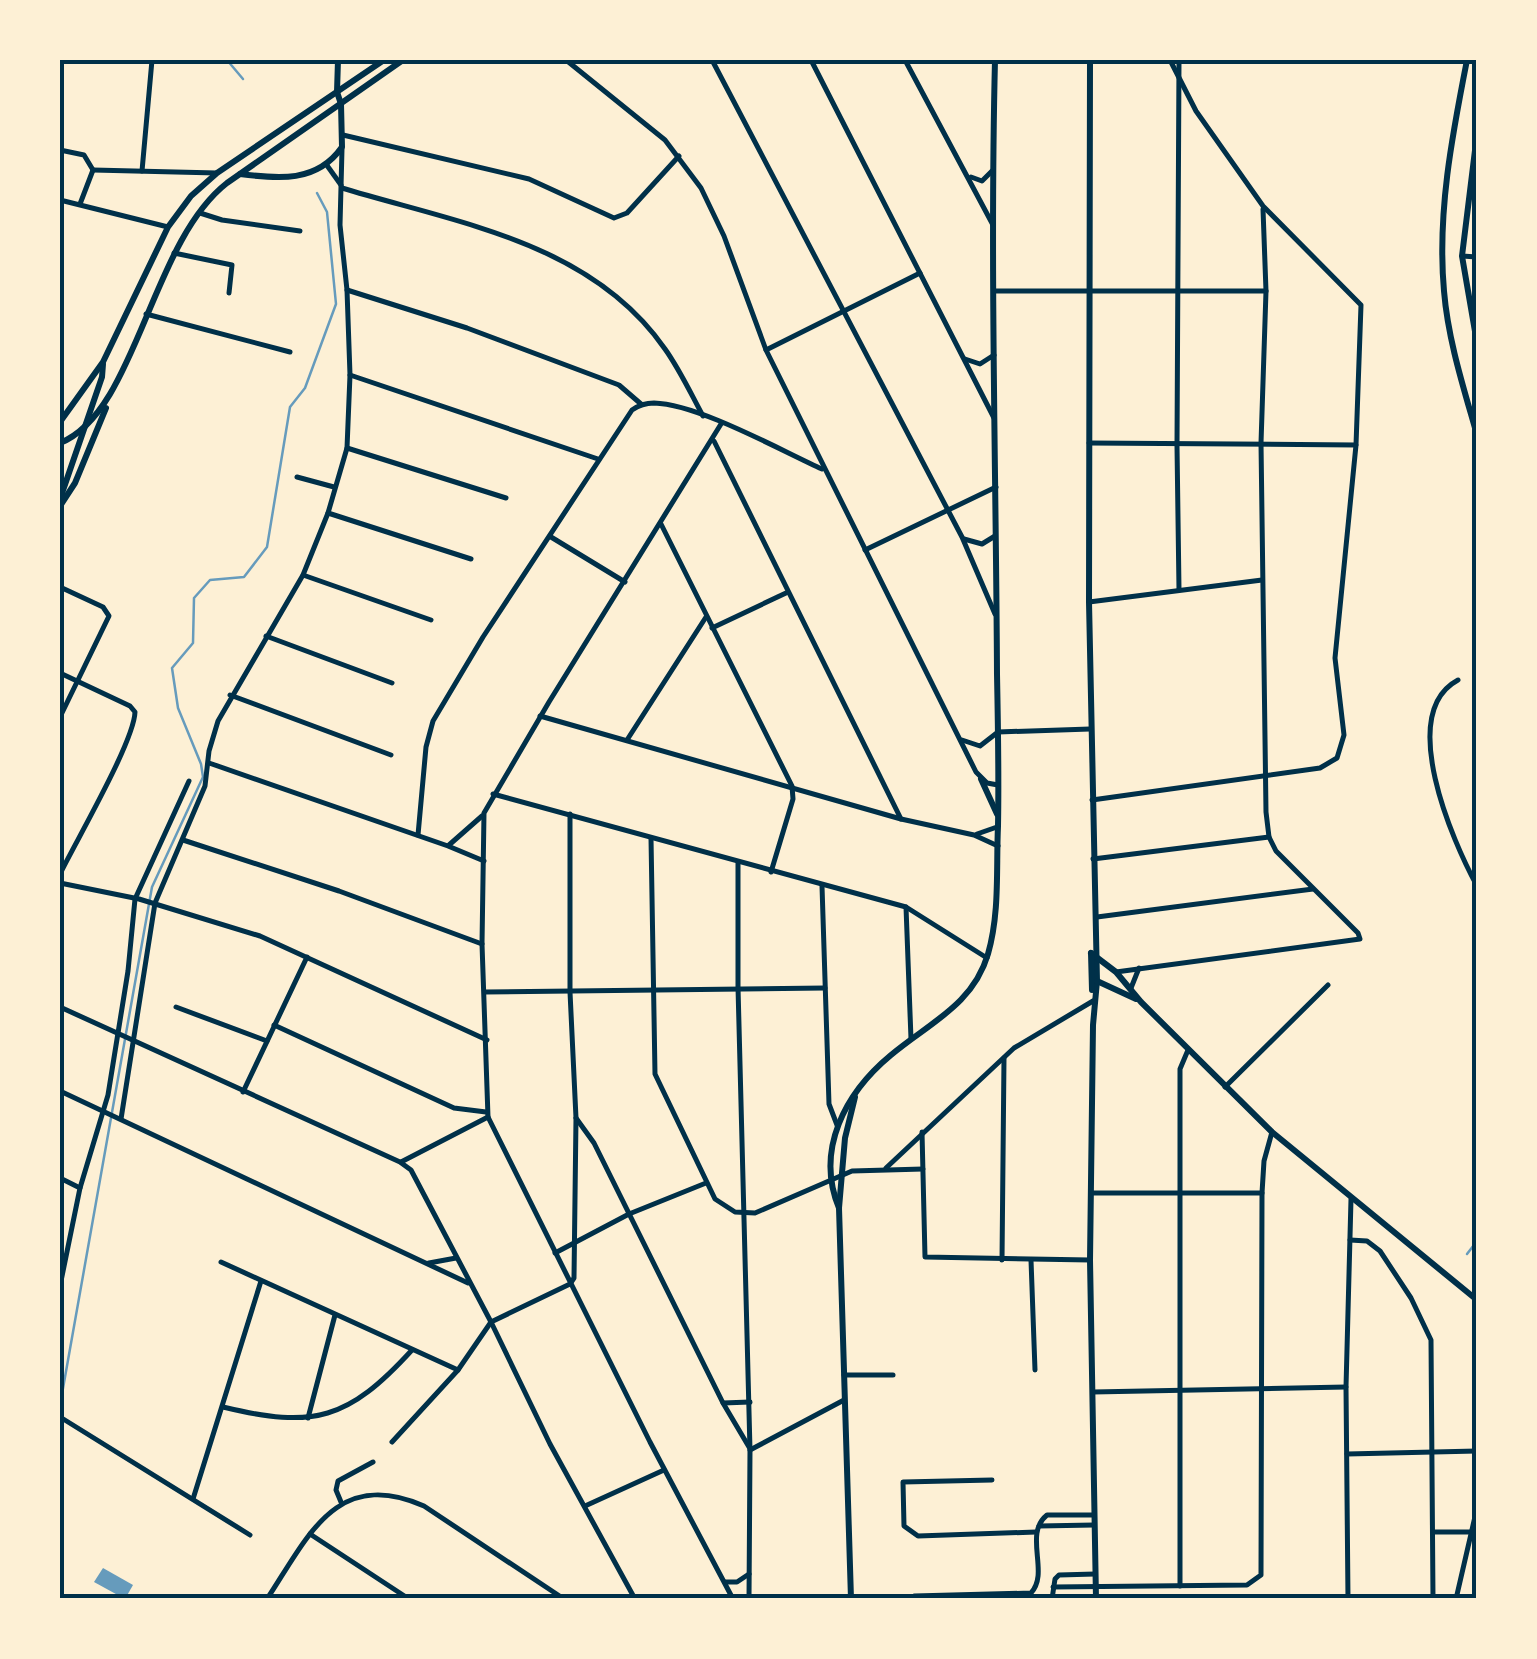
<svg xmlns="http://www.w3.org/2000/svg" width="1537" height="1659" font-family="Commissioner,sans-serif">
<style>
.water{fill:#669bbc}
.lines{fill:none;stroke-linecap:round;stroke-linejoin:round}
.stream{stroke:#669bbc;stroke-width:2.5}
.minor{stroke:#003049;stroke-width:5}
.tertiary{stroke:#003049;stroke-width:6}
.secondary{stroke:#003049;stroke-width:6}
.neatline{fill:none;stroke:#003049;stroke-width:4}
</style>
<rect width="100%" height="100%" fill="#fdf0d5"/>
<path class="water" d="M103,1568L133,1585L125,1599L94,1582Z"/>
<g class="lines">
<g class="stream">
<path d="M227,60L243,79"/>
<path d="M1467,1254L1477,1241"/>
<path d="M62,1394L152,887L203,777L201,764L178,708L172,668L193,643L194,598L210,580L244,577L267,547L290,407L305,388L336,304L327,212L317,193"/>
</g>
<g class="minor">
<path d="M566,60L665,140L701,188L724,236L766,350L976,772L987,783L998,785"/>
<path d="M712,60L962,537L995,614"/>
<path d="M811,60L994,418"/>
<path d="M905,60L993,225"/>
<path d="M1179,60L1177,446L1179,589"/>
<path d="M343,135L529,179L614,218L627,213L679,156"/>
<path d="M60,150L84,155L93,170"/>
<path d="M326,164L341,185"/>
<path d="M93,170L217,173"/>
<path d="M142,171L152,60"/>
<path d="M971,177L982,181L992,171"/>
<path d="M342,188C457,223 591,242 665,349C680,370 691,394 703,416"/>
<path d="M60,200L168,227"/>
<path d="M80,204L93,170"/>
<path d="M200,213L222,220L300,231"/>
<path d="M174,253L232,265L229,293"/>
<path d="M1462,256L1477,257"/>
<path d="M347,290L467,328L619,385L641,404"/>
<path d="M994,291H1266"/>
<path d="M146,314L290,352"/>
<path d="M766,350L920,273"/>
<path d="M965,359L980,364L994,355"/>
<path d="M350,375L598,459"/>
<path d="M721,424L549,702L484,813L482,944L488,1117L650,1442L733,1599"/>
<path d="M714,441L901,819"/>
<path d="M1089,443L1356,445"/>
<path d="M347,448L506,498"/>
<path d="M297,477L334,487"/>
<path d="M328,513L471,559"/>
<path d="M661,524L792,786L793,799L771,872"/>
<path d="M551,537L625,582"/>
<path d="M964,539L982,544L995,536"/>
<path d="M865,550L996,487"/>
<path d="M303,575L431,620"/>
<path d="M60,587L103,607L109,616L60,717"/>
<path d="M1089,602L1262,580"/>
<path d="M712,628L786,593"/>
<path d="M266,636L392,683"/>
<path d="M60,673L130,706L135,712C134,742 76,841 60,874"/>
<path d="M1458,680C1396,713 1453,842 1477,886"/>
<path d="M230,695L391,755"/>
<path d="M540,716L901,819L974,835L998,846"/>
<path d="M627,740L706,617"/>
<path d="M962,740L980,746L998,732L1090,729"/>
<path d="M209,763L448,846L484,861"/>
<path d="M493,794L906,907L987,958"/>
<path d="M1092,800L1320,768L1337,758L1344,735L1335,658L1356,445L1361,305L1263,206L1196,111L1170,60"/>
<path d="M977,834L997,827"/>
<path d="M418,835L426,747L433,721L483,637L632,410C639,405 645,403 654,403C698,404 780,450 822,469"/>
<path d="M651,838L655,1074L715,1199L735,1212L755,1213L852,1171L923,1169"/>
<path d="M183,840L339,891L482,944"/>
<path d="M449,845L482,816"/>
<path d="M1093,859L1269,837"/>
<path d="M738,863V987L750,1450L749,1599"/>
<path d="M60,883L139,899L260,936L487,1040"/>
<path d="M822,886L829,1104L837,1125"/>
<path d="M906,907L911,1039"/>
<path d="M1097,917L1313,889"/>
<path d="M1116,972L1360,939L1358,933L1276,851L1269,837L1266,812L1261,443L1266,291L1263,209"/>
<path d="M1131,988L1139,968"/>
<path d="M485,992L825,988"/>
<path d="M60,1007L400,1162L411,1170L491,1322L550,1444L635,1599"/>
<path d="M176,1007L267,1041"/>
<path d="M274,1025L454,1108L486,1112"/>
<path d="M1225,1087L1328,985"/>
<path d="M60,1091L468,1283"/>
<path d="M243,1092L307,957"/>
<path d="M576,1118L594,1143L723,1403L749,1447"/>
<path d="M121,1119L155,903L205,786L209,751L218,721L303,575L328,513L347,448L350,375L347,290L340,225L342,149"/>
<path d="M922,1132L925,1257L1090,1260"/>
<path d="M401,1162L488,1117"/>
<path d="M886,1168L1014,1048L1093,1001"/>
<path d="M60,1178L80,1188"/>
<path d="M1091,1193H1262"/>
<path d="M1350,1240L1367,1241L1380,1251L1411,1298L1431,1340L1433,1599"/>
<path d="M555,1253L629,1214L706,1183"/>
<path d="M1002,1260L1004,1058"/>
<path d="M1031,1260L1035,1370"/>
<path d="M221,1262L458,1370"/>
<path d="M429,1263L456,1258"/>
<path d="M60,1286L80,1188L108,1095L128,971L135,899L189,781"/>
<path d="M844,1375H893"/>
<path d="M1093,1392L1346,1387"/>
<path d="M723,1403L750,1402"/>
<path d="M223,1407C314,1429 348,1420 412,1350"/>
<path d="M60,1417L250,1535"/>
<path d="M308,1418L335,1315"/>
<path d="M392,1442L458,1370L491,1322L570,1284L574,1278L576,1118L570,992V814"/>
<path d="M750,1450L844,1400"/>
<path d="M1347,1454L1477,1451"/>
<path d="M992,1480L903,1482L904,1526L918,1536L1036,1532"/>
<path d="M193,1499L261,1281"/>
<path d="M341,1502L336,1490L338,1481L373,1462"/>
<path d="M585,1506L664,1470"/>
<path d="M1039,1526L1094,1525"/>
<path d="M1434,1532H1471"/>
<path d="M310,1534L409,1599"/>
<path d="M725,1582H737L749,1574"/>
<path d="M1180,1586V1069L1188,1050"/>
<path d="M1053,1587L1247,1585L1261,1575L1262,1193L1264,1161L1272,1132"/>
<path d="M914,1596L1031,1593C1050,1573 1023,1534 1047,1515H1094"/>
<path d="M267,1599C308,1537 336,1467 424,1506L564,1599"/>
<path d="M1052,1599L1055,1579L1059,1575L1095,1574"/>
<path d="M1348,1599L1346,1387L1351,1199"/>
<path d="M1456,1599L1477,1508"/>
</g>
<g class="tertiary">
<path d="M338,60L337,92L341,104"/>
<path d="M1090,60L1089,602L1097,981L1093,1025L1090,1260L1096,1599"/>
<path d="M981,779L997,814"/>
<path d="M1091,953L1116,972L1141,1002L1272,1132L1477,1300"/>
<path d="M1091,953L1092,990"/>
<path d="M1097,981L1136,999"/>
<path d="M839,1208C815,1150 845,1093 891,1055C929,1023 973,1005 988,954C1000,912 996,868 998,826C999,775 998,724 997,674C996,469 990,265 995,60"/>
<path d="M851,1599L839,1208L845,1138L855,1097"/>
</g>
<g class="secondary">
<path d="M1467,60C1452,136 1437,214 1444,291C1448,340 1464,389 1477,435"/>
<path d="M1477,134L1462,256L1477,343"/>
<path d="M240,174C278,179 317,183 342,147L341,104"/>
<path d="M60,422L103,362L168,227L191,196L217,173L384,60"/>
<path d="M60,443C137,412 150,243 227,183L403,60"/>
<path d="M60,499L102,377L103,364"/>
<path d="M60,506L75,483L106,408"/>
</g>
</g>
<rect width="1537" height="1659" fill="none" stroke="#fdf0d5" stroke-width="125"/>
<rect x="62" y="62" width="1412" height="1534" class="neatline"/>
</svg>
